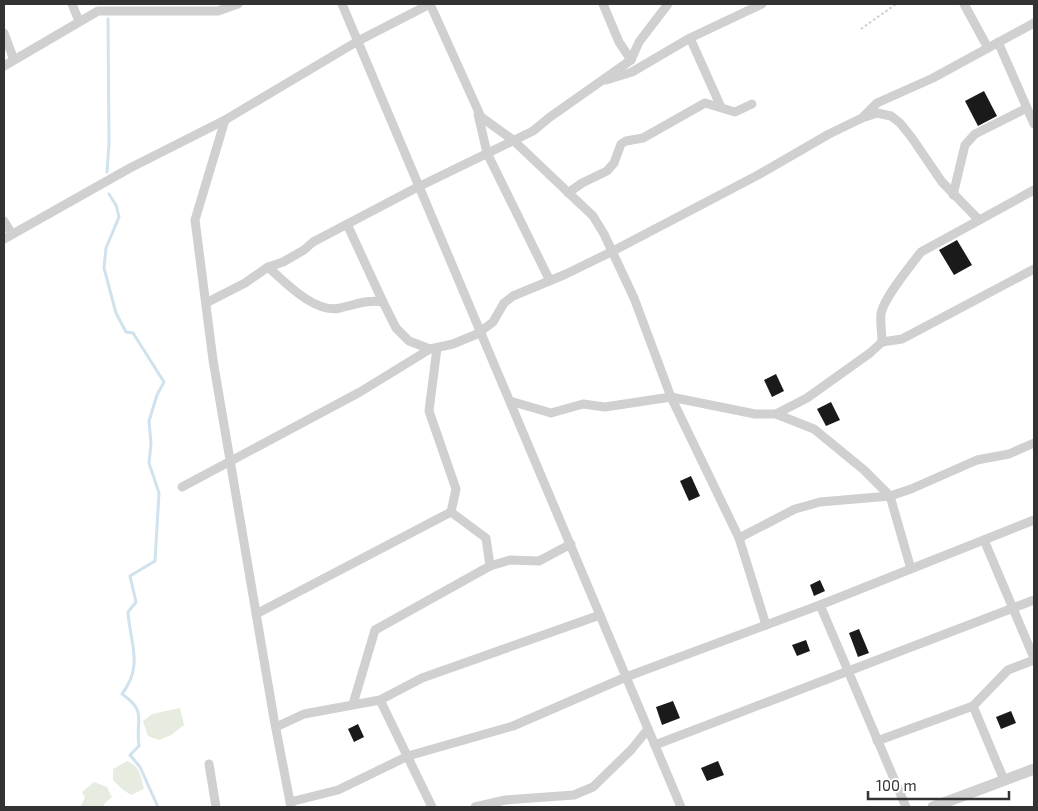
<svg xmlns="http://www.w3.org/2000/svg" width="1038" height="811" font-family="'Exo 2',sans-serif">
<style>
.green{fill:#e6ecdf}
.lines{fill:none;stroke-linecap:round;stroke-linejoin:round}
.stream{stroke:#cfe2ee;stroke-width:3}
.building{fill:#1a1a1a}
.path{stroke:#cdcdcd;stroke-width:2;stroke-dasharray:2.5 2.5;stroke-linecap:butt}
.minor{stroke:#d0d0d0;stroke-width:9}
.tertiary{stroke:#d0d0d0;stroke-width:11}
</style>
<rect width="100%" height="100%" fill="#fff"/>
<g class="green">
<path d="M180,708L184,725L171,735L159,740L148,736L143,721L152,714Z"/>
<path d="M127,761C140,766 141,776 144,789L131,795L122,789L113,780V769Z"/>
<path d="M94,782L107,787L112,797L104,804V807H80L85,798L82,792Z"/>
</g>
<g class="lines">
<g class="stream">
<path d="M107,172L109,144L108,19"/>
<path d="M109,194L116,205L119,217L106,248L104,268L116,313L126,332L133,333L164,382L157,395L149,421L151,443L149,463L159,493L155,561L130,576L136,602L128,612C130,644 144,665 122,694C148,712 135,719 139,746L130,755L140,767L158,807"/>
</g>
</g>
<g class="building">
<path d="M984,91L997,116L978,126L965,101Z"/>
<path d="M957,240L972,265L954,275L939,250Z"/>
<path d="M776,374L784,391L772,397L764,380Z"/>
<path d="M831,402L840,420L826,426L817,409Z"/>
<path d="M691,476L700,496L689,501L680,481Z"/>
<path d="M820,580L825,591L814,596L810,585Z"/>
<path d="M859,629L869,653L858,657L849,633Z"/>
<path d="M806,640L810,651L797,656L792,645Z"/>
<path d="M673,701L680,718L662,725L656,707Z"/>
<path d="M1011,711L1016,723L1001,729L996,717Z"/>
<path d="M358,724L364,737L354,742L348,729Z"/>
<path d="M718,761L724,775L707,781L701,768Z"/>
</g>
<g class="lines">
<path class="path" d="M861,29L896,4"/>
<g class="minor">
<path d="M72,4L79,21"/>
<path d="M342,4L681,807"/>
<path d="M430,4L481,117L513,140L593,216L604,234L634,298L671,397L739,538L766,625"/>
<path d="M603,4L619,42L631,60"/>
<path d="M964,4L988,48"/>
<path d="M4,33L14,60"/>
<path d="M690,38L721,107"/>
<path d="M998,42L1034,124"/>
<path d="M4,66L98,11H218L238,4"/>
<path d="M606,80L632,72L690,38L762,4"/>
<path d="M478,114L487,153L550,281"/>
<path d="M864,116L877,103L933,78L1034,23"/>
<path d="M225,120L195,220L213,360L274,719L291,807"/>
<path d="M568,193L582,183L607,171L614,163L621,144L626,141L643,138L705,103L735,112L752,104"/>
<path d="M953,195L965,145L975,134L1027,108"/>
<path d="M4,221L12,234"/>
<path d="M347,224L383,302L396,328L409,341L430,349"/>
<path d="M4,239L130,168L225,120L358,41L430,4"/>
<path d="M268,267C286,283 315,314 340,308C354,305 369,299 383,302"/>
<path d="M206,303L245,283L268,267L283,262L304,250L313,242L414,189L533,131L550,117L631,60L639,42L668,4"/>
<path d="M882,342C882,333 880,323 881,314C883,299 911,265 921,252L1034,190"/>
<path d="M437,348L429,411L456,489L451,512L486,538L490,566"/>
<path d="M510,401L551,413L583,404L605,407L671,397L755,414H776L814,429L864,470L890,496L911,569"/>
<path d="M776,414L807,398L870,353L882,342L902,339L1034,269"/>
<path d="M182,487L360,392L430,349L453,344L477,334L493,322L504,303L513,296L566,274L613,251L758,175L829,134L862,118L877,113L891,116L900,123L912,138L942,182L979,220"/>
<path d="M739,538L795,509L820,502L890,496L911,489L977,460L1009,454L1034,443"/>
<path d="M984,540L1034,658"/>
<path d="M820,605L906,807"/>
<path d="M256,614L451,512"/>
<path d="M380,700L432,807"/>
<path d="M353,704L375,630L490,566L510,560L539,561L571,544"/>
<path d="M973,706L1004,780"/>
<path d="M276,727L304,714L380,700L422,678L600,615"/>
<path d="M877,741L973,706L1008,670L1034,660"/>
<path d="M655,745L1034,600"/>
<path d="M209,764L216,807"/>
<path d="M290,802L338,790L408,756L513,726L626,677L820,605L1034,520"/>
<path d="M475,807L505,800L574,795L593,787L631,750L648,729"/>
</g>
<path class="tertiary" d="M933,807L1034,769"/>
</g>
<rect width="1038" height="811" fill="none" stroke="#333333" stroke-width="10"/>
<path d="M868 791v8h141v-8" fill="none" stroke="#333333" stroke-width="2.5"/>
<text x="876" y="791" font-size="15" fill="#333333" stroke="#ffffff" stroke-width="4" paint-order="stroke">100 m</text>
</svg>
